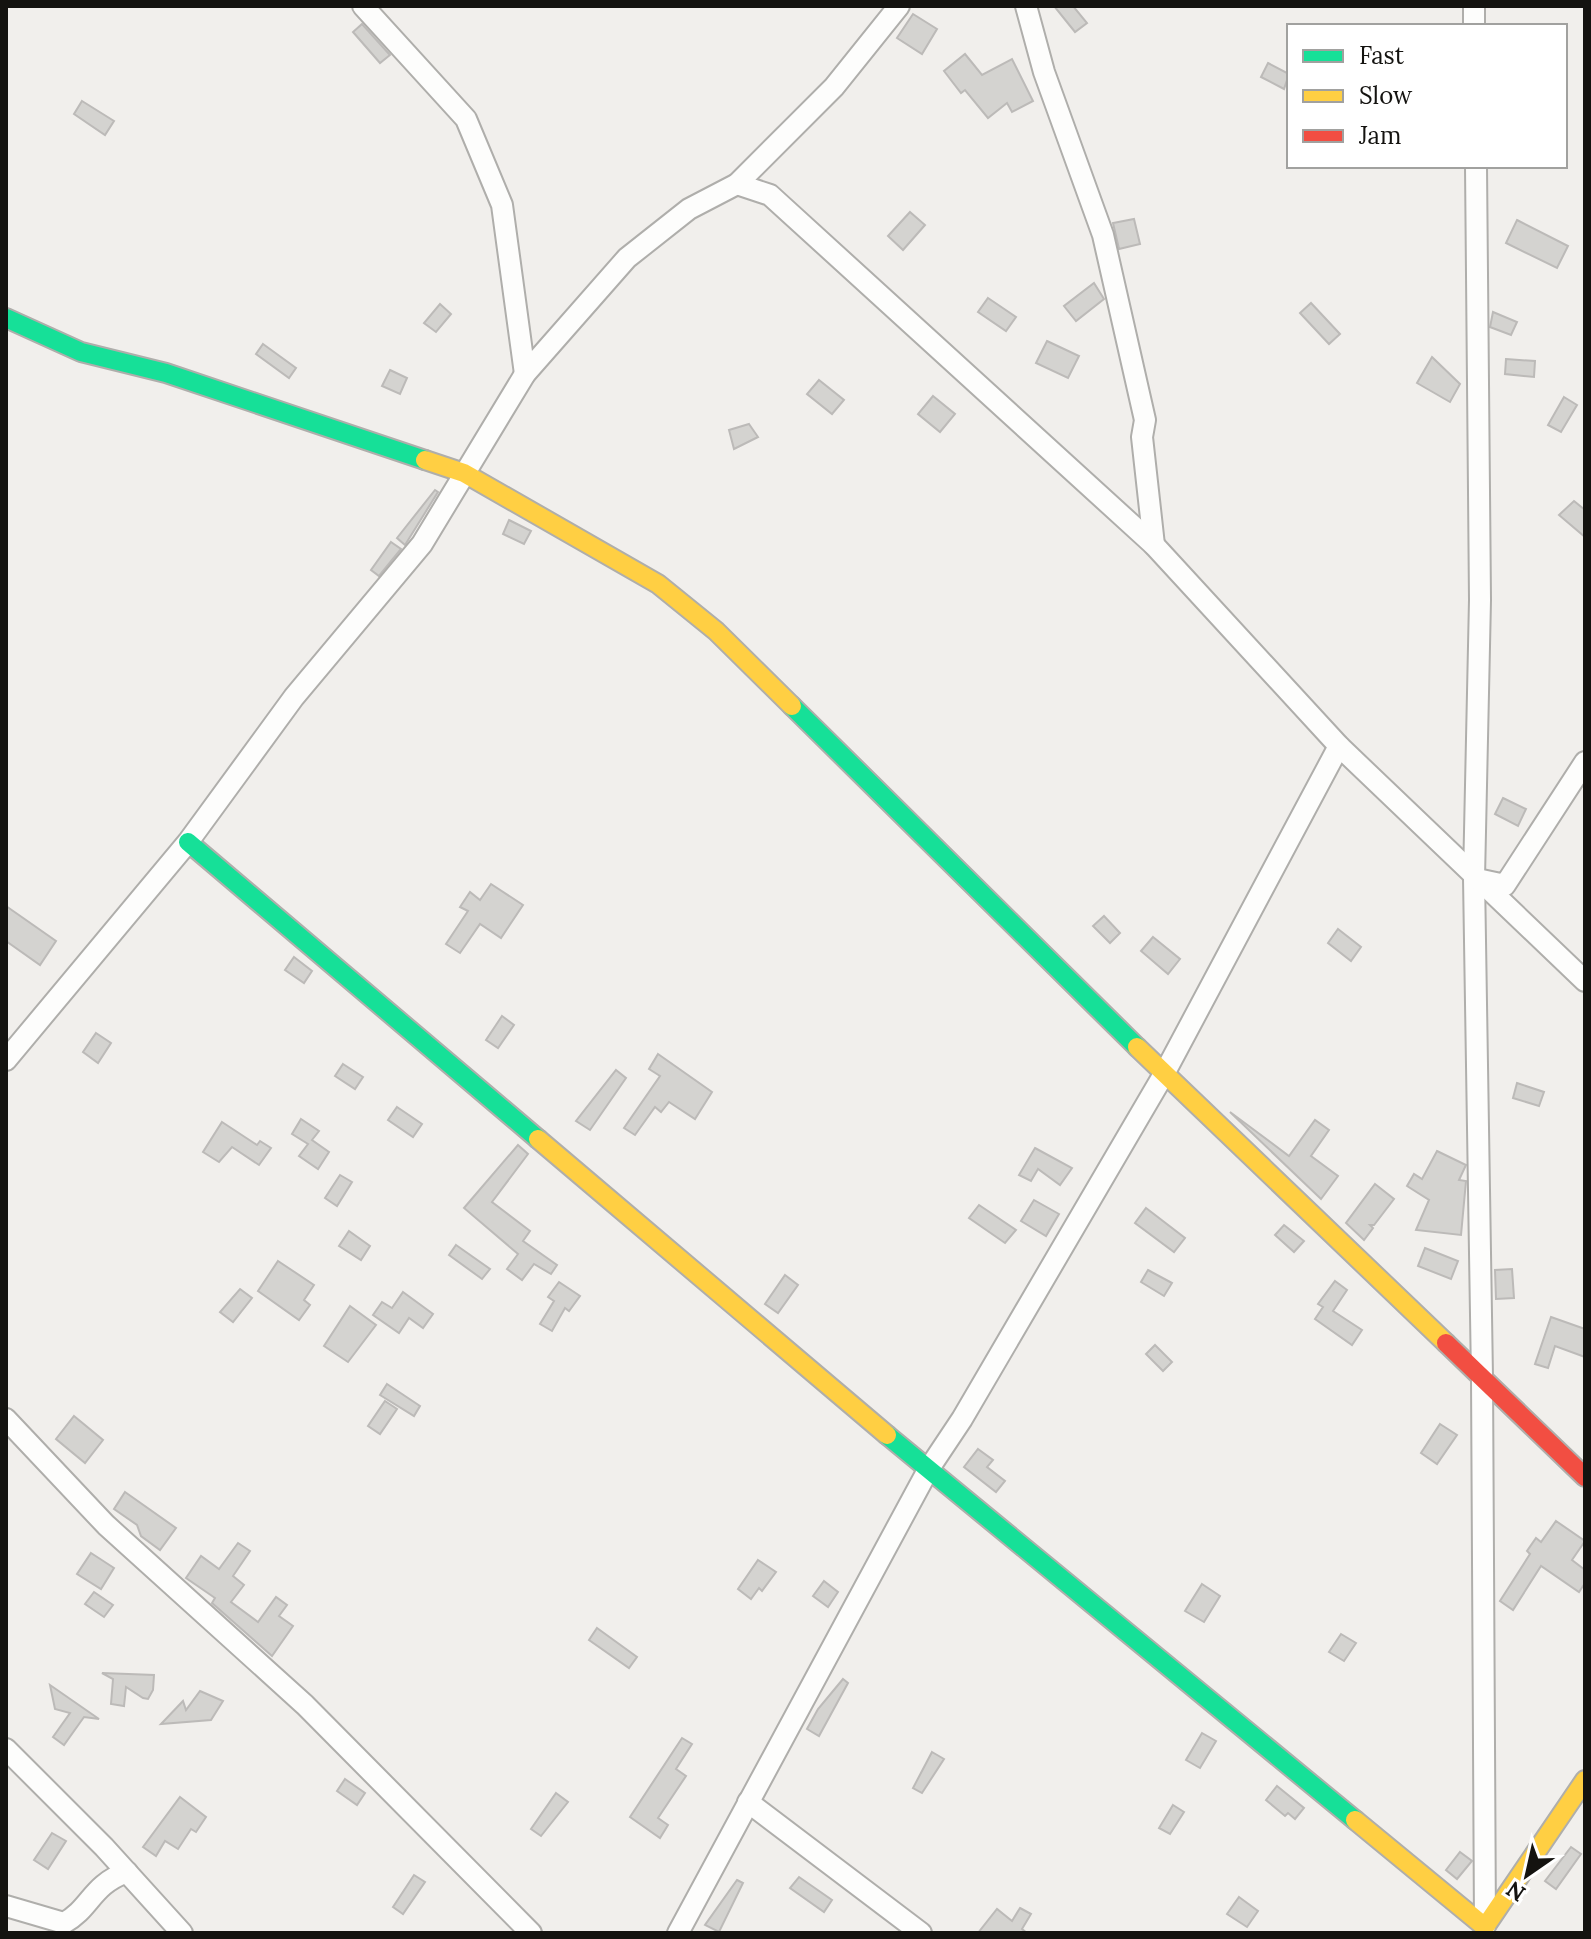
<svg xmlns="http://www.w3.org/2000/svg" width="1591" height="1939" font-family="Lora,serif">
<style>
.building{fill:#d4d3d0;stroke:#bcbab8;stroke-width:2}
.lines{fill:none;stroke-linecap:round;stroke-linejoin:round}
.street-casing{stroke:#afaeab;stroke-width:24}
.fast-casing{stroke:#afaeab;stroke-width:22}
.slow-casing{stroke:#afaeab;stroke-width:22}
.jam-casing{stroke:#afaeab;stroke-width:22}
.street{stroke:#fdfdfc;stroke-width:20}
.fast{stroke:#16e098;stroke-width:18}
.slow{stroke:#ffcf43;stroke-width:18}
.jam{stroke:#f24e42;stroke-width:18}
</style>
<rect width="100%" height="100%" fill="#f1efec"/>
<g class="building">
<path d="M1054,6H1073L1087,23L1075,32Z"/>
<path d="M913,14L937,29L922,54L897,38Z"/>
<path d="M362,24L390,55L380,63L353,32Z"/>
<path d="M965,54L982,75L1012,59L1033,101L1012,112L1007,103L988,118L965,90L961,93L944,71Z"/>
<path d="M1268,63L1289,74L1284,89L1261,77Z"/>
<path d="M82,101L114,121L105,135L74,114Z"/>
<path d="M910,212L925,225L903,250L888,236Z"/>
<path d="M1134,219L1140,244L1119,249L1113,223Z"/>
<path d="M1517,220L1568,246L1557,268L1506,243Z"/>
<path d="M1094,283L1104,299L1076,321L1064,306Z"/>
<path d="M988,298L1016,317L1006,331L978,312Z"/>
<path d="M1311,303L1340,334L1329,344L1300,313Z"/>
<path d="M440,304L451,314L436,332L424,323Z"/>
<path d="M1493,312L1517,322L1511,335L1490,327Z"/>
<path d="M1047,341L1079,356L1068,378L1036,363Z"/>
<path d="M263,344L296,368L289,378L256,354Z"/>
<path d="M1432,357L1460,384L1450,402L1417,383Z"/>
<path d="M1506,359L1535,361L1534,377L1505,374Z"/>
<path d="M390,370L407,378L400,394L382,386Z"/>
<path d="M819,380L844,400L832,414L807,394Z"/>
<path d="M933,396L955,414L940,432L918,414Z"/>
<path d="M1564,397L1577,405L1561,432L1548,425Z"/>
<path d="M749,424L758,437L734,449L729,430Z"/>
<path d="M435,490L438,492L405,545L397,538Z"/>
<path d="M1574,501L1585,510V537L1559,515Z"/>
<path d="M509,520L531,531L524,544L503,534Z"/>
<path d="M391,542L401,549L379,576L371,570Z"/>
<path d="M1503,798L1526,809L1518,826L1495,814Z"/>
<path d="M491,884L523,905L501,938L480,924L460,953L446,944L468,911L460,907L470,892L480,900Z"/>
<path d="M6,906L56,941L40,965L6,941Z"/>
<path d="M1104,916L1120,933L1110,943L1093,926Z"/>
<path d="M1338,929L1361,947L1351,961L1328,943Z"/>
<path d="M1153,937L1180,959L1168,974L1141,951Z"/>
<path d="M294,957L312,971L304,983L285,970Z"/>
<path d="M502,1016L514,1025L498,1048L486,1040Z"/>
<path d="M96,1033L111,1043L98,1063L83,1052Z"/>
<path d="M658,1054L712,1092L695,1119L669,1102L661,1112L655,1107L635,1135L624,1128L660,1076L649,1069Z"/>
<path d="M343,1064L363,1077L355,1089L335,1076Z"/>
<path d="M616,1070L626,1078L590,1130L576,1121Z"/>
<path d="M1517,1083L1544,1092L1539,1106L1513,1098Z"/>
<path d="M397,1107L422,1124L413,1137L388,1120Z"/>
<path d="M1230,1112L1289,1156L1315,1120L1329,1130L1311,1156L1338,1176L1321,1199Z"/>
<path d="M301,1119L319,1131L312,1140L329,1152L318,1169L299,1156L308,1144L292,1134Z"/>
<path d="M222,1122L257,1145L260,1141L271,1148L259,1165L232,1147L219,1162L203,1152Z"/>
<path d="M518,1145L528,1154L492,1202L530,1231L523,1241L557,1265L551,1274L534,1264L522,1280L507,1269L518,1254L464,1208Z"/>
<path d="M1035,1148L1072,1168L1060,1185L1038,1169L1031,1181L1019,1175Z"/>
<path d="M1437,1151L1466,1165L1459,1180L1466,1181L1461,1235L1416,1230L1429,1200L1407,1186L1414,1174L1422,1179Z"/>
<path d="M340,1175L352,1182L337,1206L325,1198Z"/>
<path d="M1375,1184L1394,1199L1374,1225H1370L1373,1228L1364,1240L1346,1223Z"/>
<path d="M1034,1200L1059,1214L1046,1236L1021,1221Z"/>
<path d="M979,1205L1016,1230L1005,1243L969,1218Z"/>
<path d="M1146,1208L1185,1238L1174,1252L1135,1223Z"/>
<path d="M1284,1225L1304,1241L1294,1252L1275,1235Z"/>
<path d="M349,1231L370,1246L361,1260L339,1246Z"/>
<path d="M456,1245L490,1269L482,1279L449,1255Z"/>
<path d="M1425,1248L1458,1261L1451,1279L1418,1266Z"/>
<path d="M278,1261L314,1285L304,1300L310,1305L299,1320L258,1291Z"/>
<path d="M1512,1269L1514,1298L1496,1299L1495,1270Z"/>
<path d="M1148,1270L1172,1283L1164,1296L1141,1282Z"/>
<path d="M785,1275L798,1285L778,1313L765,1304Z"/>
<path d="M1335,1281L1347,1290L1333,1311L1362,1330L1352,1345L1315,1319L1323,1307L1318,1304Z"/>
<path d="M559,1282L580,1296L569,1311L565,1308L552,1331L540,1324L554,1301L548,1297Z"/>
<path d="M240,1289L252,1298L233,1322L220,1312Z"/>
<path d="M403,1292L433,1314L423,1328L409,1318L399,1333L373,1315L382,1302L392,1308Z"/>
<path d="M350,1306L376,1325L348,1362L324,1346Z"/>
<path d="M1551,1317L1585,1329V1357L1555,1346L1548,1368L1535,1364Z"/>
<path d="M1155,1345L1172,1362L1163,1371L1146,1354Z"/>
<path d="M387,1384L420,1406L414,1416L380,1395Z"/>
<path d="M385,1401L397,1409L380,1434L368,1426Z"/>
<path d="M74,1416L103,1440L85,1463L56,1439Z"/>
<path d="M1440,1424L1457,1435L1437,1464L1421,1453Z"/>
<path d="M978,1449L993,1460L987,1467L1005,1481L996,1492L964,1467Z"/>
<path d="M125,1492L176,1528L160,1550L141,1536L137,1525L114,1509Z"/>
<path d="M1556,1521L1585,1541L1572,1560L1585,1570V1583L1579,1592L1541,1566L1513,1610L1500,1601L1530,1554L1527,1551L1536,1538L1541,1542Z"/>
<path d="M238,1543L250,1551L233,1576L244,1585L231,1602L258,1622L276,1597L287,1605L279,1616L293,1626L272,1656L212,1603L215,1598L186,1578L201,1556L219,1569Z"/>
<path d="M91,1553L114,1568L101,1589L77,1574Z"/>
<path d="M758,1560L776,1572L762,1591L759,1588L751,1599L738,1589Z"/>
<path d="M824,1581L838,1592L828,1607L813,1596Z"/>
<path d="M1202,1584L1220,1596L1204,1622L1185,1611Z"/>
<path d="M94,1592L113,1605L104,1617L85,1604Z"/>
<path d="M597,1628L637,1657L629,1668L589,1640Z"/>
<path d="M1341,1634L1356,1643L1344,1661L1329,1652Z"/>
<path d="M102,1673L154,1675L153,1690L148,1699L143,1698L126,1687L124,1706L111,1704L113,1679Z"/>
<path d="M843,1679L848,1683L819,1736L807,1729L818,1709Z"/>
<path d="M50,1685L99,1719L84,1717L64,1745L53,1737L70,1713L55,1709Z"/>
<path d="M200,1691L223,1701L211,1720L161,1724L183,1701L186,1710Z"/>
<path d="M1202,1733L1216,1741L1200,1768L1186,1760Z"/>
<path d="M682,1738L692,1744L676,1769L686,1776L658,1818L668,1825L660,1838L630,1817Z"/>
<path d="M932,1752L944,1759L922,1793L913,1788Z"/>
<path d="M345,1779L365,1793L357,1805L337,1791Z"/>
<path d="M1277,1786L1304,1808L1295,1819L1288,1813L1285,1816L1266,1800Z"/>
<path d="M556,1793L568,1802L541,1836L531,1829Z"/>
<path d="M180,1797L206,1817L196,1832L191,1829L178,1849L165,1841L156,1856L143,1847Z"/>
<path d="M1173,1805L1184,1812L1170,1834L1159,1828Z"/>
<path d="M52,1833L66,1841L48,1869L34,1860Z"/>
<path d="M1571,1847L1581,1854L1556,1889L1545,1881Z"/>
<path d="M1460,1852L1472,1861L1457,1879L1446,1870Z"/>
<path d="M414,1875L425,1882L403,1914L393,1907Z"/>
<path d="M799,1877L832,1900L824,1912L790,1888Z"/>
<path d="M737,1880L743,1883L719,1932L705,1925Z"/>
<path d="M1239,1897L1258,1911L1247,1927L1227,1914Z"/>
<path d="M1020,1908L1031,1914L1022,1929L1027,1933H978L997,1909L1012,1921Z"/>
</g>
<g class="lines">
<defs>
<g id="street">
<path d="M363,6L466,119L502,205L525,374"/>
<path d="M1026,6L1044,72L1103,235L1145,420L1142,437L1154,545"/>
<path d="M1474,6V26"/>
<path d="M1476,166L1480,600L1474,878L1482,1377L1485,1926"/>
<path d="M737,184L770,195L1154,545L1339,746L1585,981"/>
<path d="M1477,879L1505,885L1585,762"/>
<path d="M6,1060L188,842L294,697L422,544L525,374L627,258L689,209L737,184L834,87L899,6"/>
<path d="M6,1419L106,1525L305,1705L531,1933"/>
<path d="M6,1749L104,1847L182,1933"/>
<path d="M748,1802L921,1933"/>
<path d="M6,1906L64,1923C91,1908 91,1885 127,1872"/>
<path d="M678,1933L928,1470L962,1419L1164,1074L1339,746"/>
</g>
<g id="fast">
<path d="M6,318L81,352L166,373L425,460"/>
<path d="M792,706L1137,1047"/>
<path d="M188,842L538,1139"/>
<path d="M887,1435L1355,1820"/>
</g>
<g id="slow">
<path d="M425,460L464,473L658,584L716,631L792,706"/>
<path d="M1137,1047L1446,1343"/>
<path d="M538,1139L887,1435"/>
<path d="M1355,1820L1485,1927L1585,1780"/>
</g>
<path id="jam" d="M1446,1343L1585,1477"/>
</defs>
<use href="#street" class="street-casing"/>
<use href="#fast" class="fast-casing"/>
<use href="#slow" class="slow-casing"/>
<use href="#jam" class="jam-casing"/>
<use href="#street" class="street"/>
<use href="#fast" class="fast"/>
<use href="#slow" class="slow"/>
<use href="#jam" class="jam"/>
</g>
<rect width="1591" height="1939" fill="none" stroke="#141310" stroke-width="16"/>
<rect x="1287" y="24" width="280" height="144" fill="#ffffff" stroke="#a1a19f" stroke-width="2"/>
<rect x="1303" y="50" width="40" height="12" fill="#16e098" stroke="#a1a19f" stroke-width="2"/>
<text x="1359" y="64" font-size="24" fill="#141310">Fast</text>
<rect x="1303" y="90" width="40" height="12" fill="#ffcf43" stroke="#a1a19f" stroke-width="2"/>
<text x="1359" y="104" font-size="24" fill="#141310">Slow</text>
<rect x="1303" y="130" width="40" height="12" fill="#f24e42" stroke="#a1a19f" stroke-width="2"/>
<text x="1359" y="144" font-size="24" fill="#141310">Jam</text>
<g transform="translate(1527 1875) rotate(214)" stroke="#ffffff" stroke-width="6" paint-order="stroke">
<path d="M0-6L14 30L0 20L-14 30Z" fill="#141310"/>
<text y="-12" font-size="22" font-weight="bold" text-anchor="middle" fill="#141310">N</text>
</g>
</svg>
